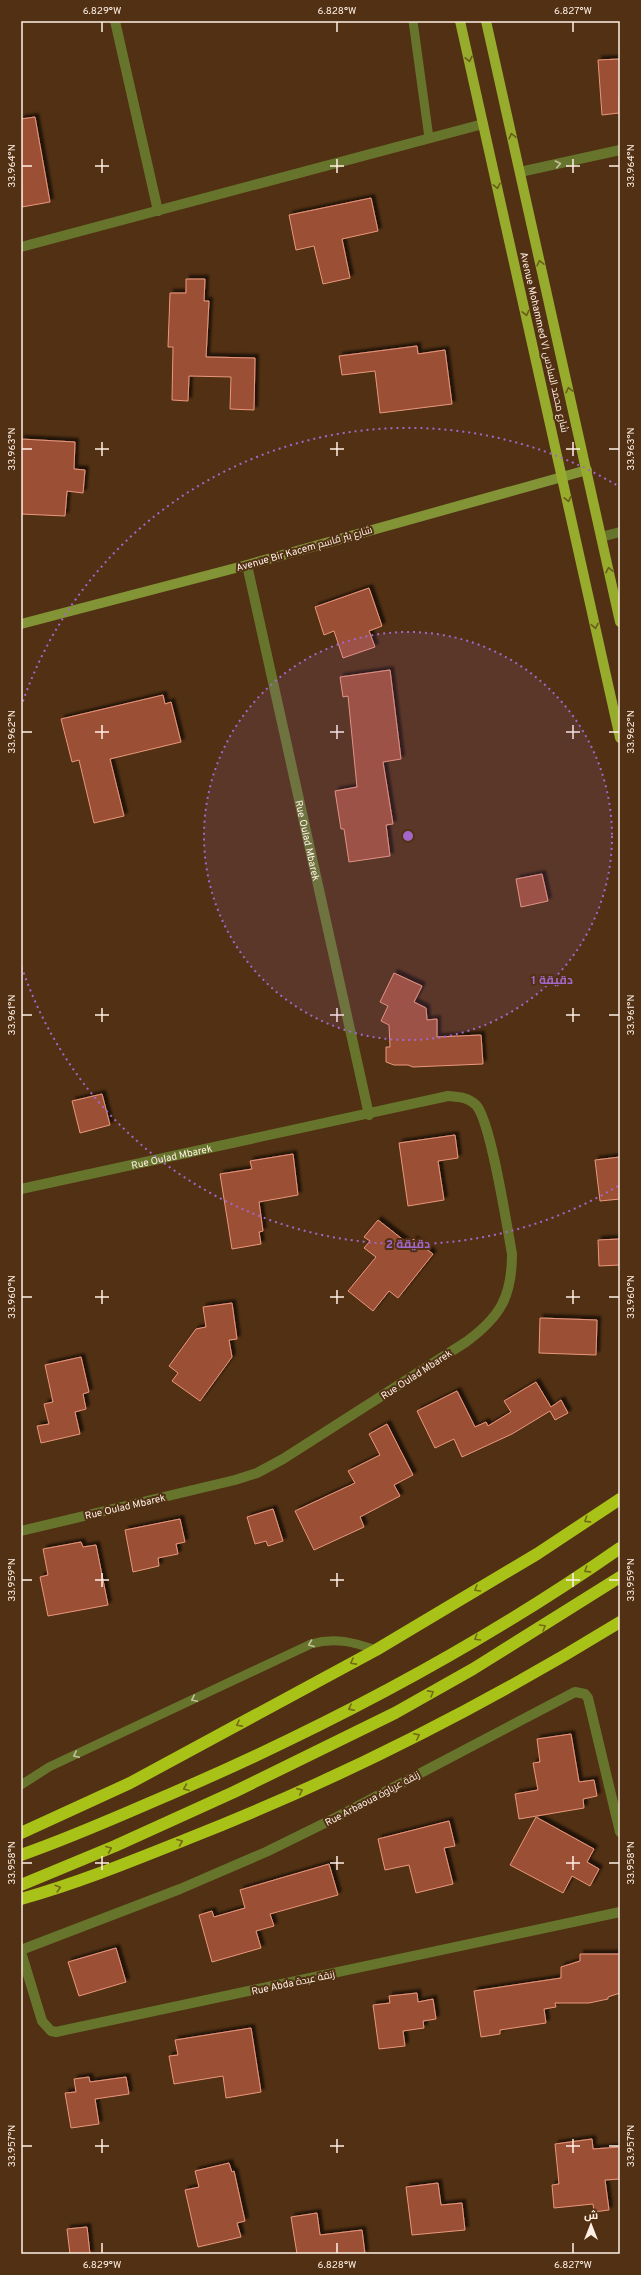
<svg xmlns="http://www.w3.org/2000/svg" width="641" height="2275" font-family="Overpass,Cairo,sans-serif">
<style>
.building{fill:#9b4f36;stroke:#ea977c;filter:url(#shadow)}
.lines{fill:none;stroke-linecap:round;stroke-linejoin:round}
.lane{stroke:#67752c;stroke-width:9}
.street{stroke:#67752c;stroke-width:10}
.secondary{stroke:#839437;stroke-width:10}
.primary{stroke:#97ac2c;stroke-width:10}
.highway{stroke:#a9c217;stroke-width:12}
.oneway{stroke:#6a5b1c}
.oneway2{stroke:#c2bf9b}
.oneway3{stroke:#746a15}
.ticks{fill:none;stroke:#fff0e5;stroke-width:1.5}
.ring{fill:none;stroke:#a367ca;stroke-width:2;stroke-dasharray:2 4}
.labels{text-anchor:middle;stroke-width:4;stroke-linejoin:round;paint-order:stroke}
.street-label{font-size:10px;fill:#fff0e5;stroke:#513013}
.centre{fill:#a367ca;stroke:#513013;stroke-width:2}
.ring-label{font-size:12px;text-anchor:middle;font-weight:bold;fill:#a367ca;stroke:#513013;stroke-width:4;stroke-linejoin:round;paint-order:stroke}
.neatline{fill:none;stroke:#fff0e5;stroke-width:1.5}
.ticks-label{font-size:10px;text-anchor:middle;fill:#fff0e5}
</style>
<defs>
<filter id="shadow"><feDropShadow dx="3.5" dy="-3.5" stdDeviation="1" flood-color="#0009"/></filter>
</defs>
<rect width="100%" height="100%" fill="#513013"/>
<g class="building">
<path d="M620,59L619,113L602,115L598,60Z"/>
<path d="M35,117L50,202L22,207L21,119Z"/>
<path d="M371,198L378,231L342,239L350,278L323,284L314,246L296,250L289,215Z"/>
<path d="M186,279H205L204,301H209L206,357L255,358L254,410L230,409L231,377L189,376L188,401L172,400L173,347H168L170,293H186Z"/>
<path d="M417,346L418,354L445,350L452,404L380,413L375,371L342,375L339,356Z"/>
<path d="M21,439L75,442L74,469L85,470L83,493L67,491L65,516L21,514Z"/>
<path d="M369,588L382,626L369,631L375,647L343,658L334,631L324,635L315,607Z"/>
<path d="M390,670L401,759L383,762L393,824L386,825L390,856L349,862L344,829H341L335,791L357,787L348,696L343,697L340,677Z"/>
<path d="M163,695L165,704L171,702L181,742L110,759L124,816L94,823L79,760L72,762L61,719Z"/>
<path d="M542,874L548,901L521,907L516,879Z"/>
<path d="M394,973L422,986L414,1002L426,1008L427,1020L437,1019V1037L481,1035L483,1064L413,1067L408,1065H394L386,1062V1047H390L389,1025L381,1021L388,1006L380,1002Z"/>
<path d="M102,1094L110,1125L80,1133L72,1101Z"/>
<path d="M455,1135L458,1158L438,1161L444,1200L408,1206L399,1143Z"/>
<path d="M293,1154L298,1195L259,1202L263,1231L259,1232L261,1244L232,1249L220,1174L252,1169L250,1161Z"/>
<path d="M620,1157V1199L600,1201L595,1160Z"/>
<path d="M378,1220L415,1249L413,1239L433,1254L398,1298L389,1291L373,1311L348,1291L376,1257L364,1248L370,1241L364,1237Z"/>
<path d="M620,1239V1265L599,1266L598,1240Z"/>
<path d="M232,1303L237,1339L229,1340L232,1357L200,1401L172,1381L178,1373L169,1366L196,1329L206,1327L203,1307Z"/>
<path d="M540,1318L597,1320L596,1355L539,1353Z"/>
<path d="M81,1357L89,1392L83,1394L86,1409L75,1412L80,1434L41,1443L37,1426L49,1424L44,1404L53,1402L45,1365Z"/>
<path d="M536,1382L551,1407L561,1400L568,1413L555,1420L550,1411L512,1434L462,1457L454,1439L435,1448L417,1411L457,1391L475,1427L486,1422L488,1426L511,1412L504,1401Z"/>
<path d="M387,1424L413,1475L394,1485L400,1496L360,1517L364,1527L314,1550L295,1511L355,1483L348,1471L380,1455L369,1434Z"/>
<path d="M273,1509L283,1541L268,1546L266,1541L255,1544L247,1517Z"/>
<path d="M180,1519L185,1542L176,1544L178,1554L158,1558L159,1566L133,1572L125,1530Z"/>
<path d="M81,1542L83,1547L96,1545L108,1605L48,1616L40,1577L48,1575L43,1549Z"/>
<path d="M571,1734L579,1782L594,1780L597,1796L583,1799L584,1808L519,1819L515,1794L538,1790L533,1763L540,1762L537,1739Z"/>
<path d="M536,1817L594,1849L587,1862L599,1869L590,1886L572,1876L563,1893L510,1865Z"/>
<path d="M449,1821L455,1846L444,1848L453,1884L416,1893L409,1865L385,1870L378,1839Z"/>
<path d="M329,1864L338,1895L270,1914L274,1926L256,1931L261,1948L212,1962L199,1915L212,1911L214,1917L245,1908L240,1890Z"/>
<path d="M116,1948L126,1982L79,1996L68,1962Z"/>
<path d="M580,1954H620V1993L608,1997V1999L589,2003H555L556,2007L544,2009L546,2023L500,2030V2034L481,2037L474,1991L561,1978V1967L580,1961Z"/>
<path d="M417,1993L418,2002L433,1999L436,2019L423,2021L424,2028L403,2031L405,2046L379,2049L373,2005L390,2003L389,1996Z"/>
<path d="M251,2028L261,2092L226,2098L223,2076L174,2084L169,2056L178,2055L175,2040Z"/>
<path d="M89,2077L90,2082L126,2077L129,2094L95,2099L99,2124L71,2128L65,2093L76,2092L74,2079Z"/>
<path d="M592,2139L593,2149L620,2147V2179L605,2180L609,2210L594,2212L593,2204L554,2208L552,2185L559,2184L555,2144Z"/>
<path d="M229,2163L232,2172L234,2171L245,2221L237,2223L241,2237L198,2247L185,2190L199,2187L195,2171Z"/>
<path d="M438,2183L441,2205L462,2203L465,2230L412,2235L406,2187Z"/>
<path d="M317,2213L320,2235L362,2230L365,2254H297L291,2217Z"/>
<path d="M87,2227L90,2254H70L67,2229Z"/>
</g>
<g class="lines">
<g class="lane">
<path d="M413,21L429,138"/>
<path d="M21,1785L49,1767L311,1644C335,1637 353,1642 376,1650"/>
</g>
<g class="street">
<path d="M115,21L158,211"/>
<path d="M520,172L620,150"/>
<path d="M21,247L483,124"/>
<path d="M601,537L620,532"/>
<path id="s1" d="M247,565L369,1115"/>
<path id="s2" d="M21,1189L448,1096C459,1097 468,1097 476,1105C491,1121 507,1227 512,1254C512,1297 500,1317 466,1342L283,1459L257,1473L235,1480L21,1531"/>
<path d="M21,1950L180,1889L266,1852L337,1817L575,1692L585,1694L588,1698L620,1832"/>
<path d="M21,1952L42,2021L51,2031L56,2032L620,1912"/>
</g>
<path class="secondary" d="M21,624L247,565L587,470"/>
<g class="primary">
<path d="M460,21L620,738"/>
<path d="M486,21L620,622"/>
</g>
<g class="highway">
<path d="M21,1833L130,1783L376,1650L537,1554L620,1499"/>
<path d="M21,1855C73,1837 124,1814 175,1792C330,1725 481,1645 620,1548"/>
<path d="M21,1885L115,1846L234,1792L395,1713L473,1669L620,1577"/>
<path d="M21,1899C78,1883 132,1861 187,1839C337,1780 482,1707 620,1622"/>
</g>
</g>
<defs><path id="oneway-chevron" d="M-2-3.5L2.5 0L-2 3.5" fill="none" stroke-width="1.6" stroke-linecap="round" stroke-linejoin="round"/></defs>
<g class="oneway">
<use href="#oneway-chevron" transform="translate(469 59) rotate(78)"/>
<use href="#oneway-chevron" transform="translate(512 136) rotate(-103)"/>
<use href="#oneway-chevron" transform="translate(497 186) rotate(77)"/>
<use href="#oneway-chevron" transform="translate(540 263) rotate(-103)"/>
<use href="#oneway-chevron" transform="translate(526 313) rotate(77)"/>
<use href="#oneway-chevron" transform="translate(569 390) rotate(-103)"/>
<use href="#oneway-chevron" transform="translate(568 499) rotate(77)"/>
<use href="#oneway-chevron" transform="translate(609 570) rotate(-102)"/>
<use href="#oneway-chevron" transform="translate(595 626) rotate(79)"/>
</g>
<g class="oneway2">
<use href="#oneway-chevron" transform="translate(558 164) rotate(-12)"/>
<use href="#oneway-chevron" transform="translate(311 1644) rotate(159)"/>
<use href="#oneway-chevron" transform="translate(194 1699) rotate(155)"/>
<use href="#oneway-chevron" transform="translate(76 1755) rotate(155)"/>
</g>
<g class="oneway3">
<use href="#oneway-chevron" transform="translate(587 1520) rotate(147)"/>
<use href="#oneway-chevron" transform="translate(587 1570) rotate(147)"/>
<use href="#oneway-chevron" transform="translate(477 1589) rotate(149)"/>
<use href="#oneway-chevron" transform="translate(543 1627) rotate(-31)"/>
<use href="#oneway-chevron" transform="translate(477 1638) rotate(149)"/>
<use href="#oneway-chevron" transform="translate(353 1662) rotate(152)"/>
<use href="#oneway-chevron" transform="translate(431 1693) rotate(-29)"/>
<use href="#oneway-chevron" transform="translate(351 1708) rotate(153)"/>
<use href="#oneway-chevron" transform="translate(239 1724) rotate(152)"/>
<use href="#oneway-chevron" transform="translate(417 1736) rotate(-26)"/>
<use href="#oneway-chevron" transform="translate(186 1788) rotate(157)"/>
<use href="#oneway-chevron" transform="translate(300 1791) rotate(-24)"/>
<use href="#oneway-chevron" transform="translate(180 1842) rotate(-22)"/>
<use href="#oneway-chevron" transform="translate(109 1849) rotate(-23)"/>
<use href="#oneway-chevron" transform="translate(58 1888) rotate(-17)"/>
</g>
<path class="ticks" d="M102,22V32M337,22V32M573,22V32M102,159V173M337,159V173M573,159V173M22,166H32M95,166H109M330,166H344M566,166H580M609,166H619M102,442V456M337,442V456M573,442V456M22,449H32M95,449H109M330,449H344M566,449H580M609,449H619M102,725V739M337,725V739M573,725V739M22,732H32M95,732H109M330,732H344M566,732H580M609,732H619M102,1008V1022M337,1008V1022M573,1008V1022M22,1015H32M95,1015H109M330,1015H344M566,1015H580M609,1015H619M102,1290V1304M337,1290V1304M573,1290V1304M22,1297H32M95,1297H109M330,1297H344M566,1297H580M609,1297H619M102,1573V1587M337,1573V1587M573,1573V1587M22,1580H32M95,1580H109M330,1580H344M566,1580H580M609,1580H619M102,1856V1870M337,1856V1870M573,1856V1870M22,1863H32M95,1863H109M330,1863H344M566,1863H580M609,1863H619M102,2139V2153M337,2139V2153M573,2139V2153M22,2146H32M95,2146H109M330,2146H344M566,2146H580M609,2146H619M102,2243V2253M337,2243V2253M573,2243V2253"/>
<circle cx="408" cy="836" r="204" fill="#a367ca" fill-opacity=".12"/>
<g class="ring">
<circle cx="408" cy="836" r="204"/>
<path d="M618 1186A408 408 0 0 1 21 965M21 707A408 408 0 0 1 618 486"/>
</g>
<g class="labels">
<g class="street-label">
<text transform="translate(545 342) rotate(77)" y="4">Avenue Mohammed VI شارع محمد السادس</text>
<text transform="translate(304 548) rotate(-16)" y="4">Avenue Bir Kacem شارع بئر قاسم</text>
<text dy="4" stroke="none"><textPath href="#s1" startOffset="282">Rue Oulad Mbarek</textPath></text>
<text dy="4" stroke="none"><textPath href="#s2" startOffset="154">Rue Oulad Mbarek</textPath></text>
<text transform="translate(416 1374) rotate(-33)" y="4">Rue Oulad Mbarek</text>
<text transform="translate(125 1506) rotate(-13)" y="4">Rue Oulad Mbarek</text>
<text transform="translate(372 1798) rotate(-28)" y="4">Rue Arbaoua زنقة عرباوة</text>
<text transform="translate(293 1982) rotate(-12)" y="4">Rue Abda زنقة عبدة</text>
</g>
</g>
<circle cx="408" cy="836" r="6" class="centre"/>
<g class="ring-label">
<text x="552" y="984">1 دقيقة</text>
<text x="408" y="1248">2 دقيقة</text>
</g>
<rect width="641" height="2275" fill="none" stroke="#513013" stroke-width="44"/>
<g transform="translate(591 2225)" stroke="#513013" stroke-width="3" paint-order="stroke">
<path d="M0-3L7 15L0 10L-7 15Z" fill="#fff0e5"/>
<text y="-6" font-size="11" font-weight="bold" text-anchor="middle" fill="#fff0e5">ش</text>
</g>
<rect x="22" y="22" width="597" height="2231" class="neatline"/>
<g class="ticks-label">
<text x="102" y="14">6.829°W</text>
<text x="337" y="14">6.828°W</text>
<text x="573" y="14">6.827°W</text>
<text transform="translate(11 166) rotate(-90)" y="4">33.964°N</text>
<text transform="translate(630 166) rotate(-90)" y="4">33.964°N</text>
<text transform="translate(11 449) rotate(-90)" y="4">33.963°N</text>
<text transform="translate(630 449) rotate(-90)" y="4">33.963°N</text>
<text transform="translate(11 732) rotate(-90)" y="4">33.962°N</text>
<text transform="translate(630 732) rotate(-90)" y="4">33.962°N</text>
<text transform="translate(11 1015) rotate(-90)" y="4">33.961°N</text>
<text transform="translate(630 1015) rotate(-90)" y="4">33.961°N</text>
<text transform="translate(11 1297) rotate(-90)" y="4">33.960°N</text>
<text transform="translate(630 1297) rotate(-90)" y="4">33.960°N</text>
<text transform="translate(11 1580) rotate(-90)" y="4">33.959°N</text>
<text transform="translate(630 1580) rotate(-90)" y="4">33.959°N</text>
<text transform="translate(11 1863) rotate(-90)" y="4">33.958°N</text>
<text transform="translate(630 1863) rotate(-90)" y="4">33.958°N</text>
<text transform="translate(11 2146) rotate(-90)" y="4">33.957°N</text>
<text transform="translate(630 2146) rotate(-90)" y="4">33.957°N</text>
<text x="102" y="2268">6.829°W</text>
<text x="337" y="2268">6.828°W</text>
<text x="573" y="2268">6.827°W</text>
</g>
</svg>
